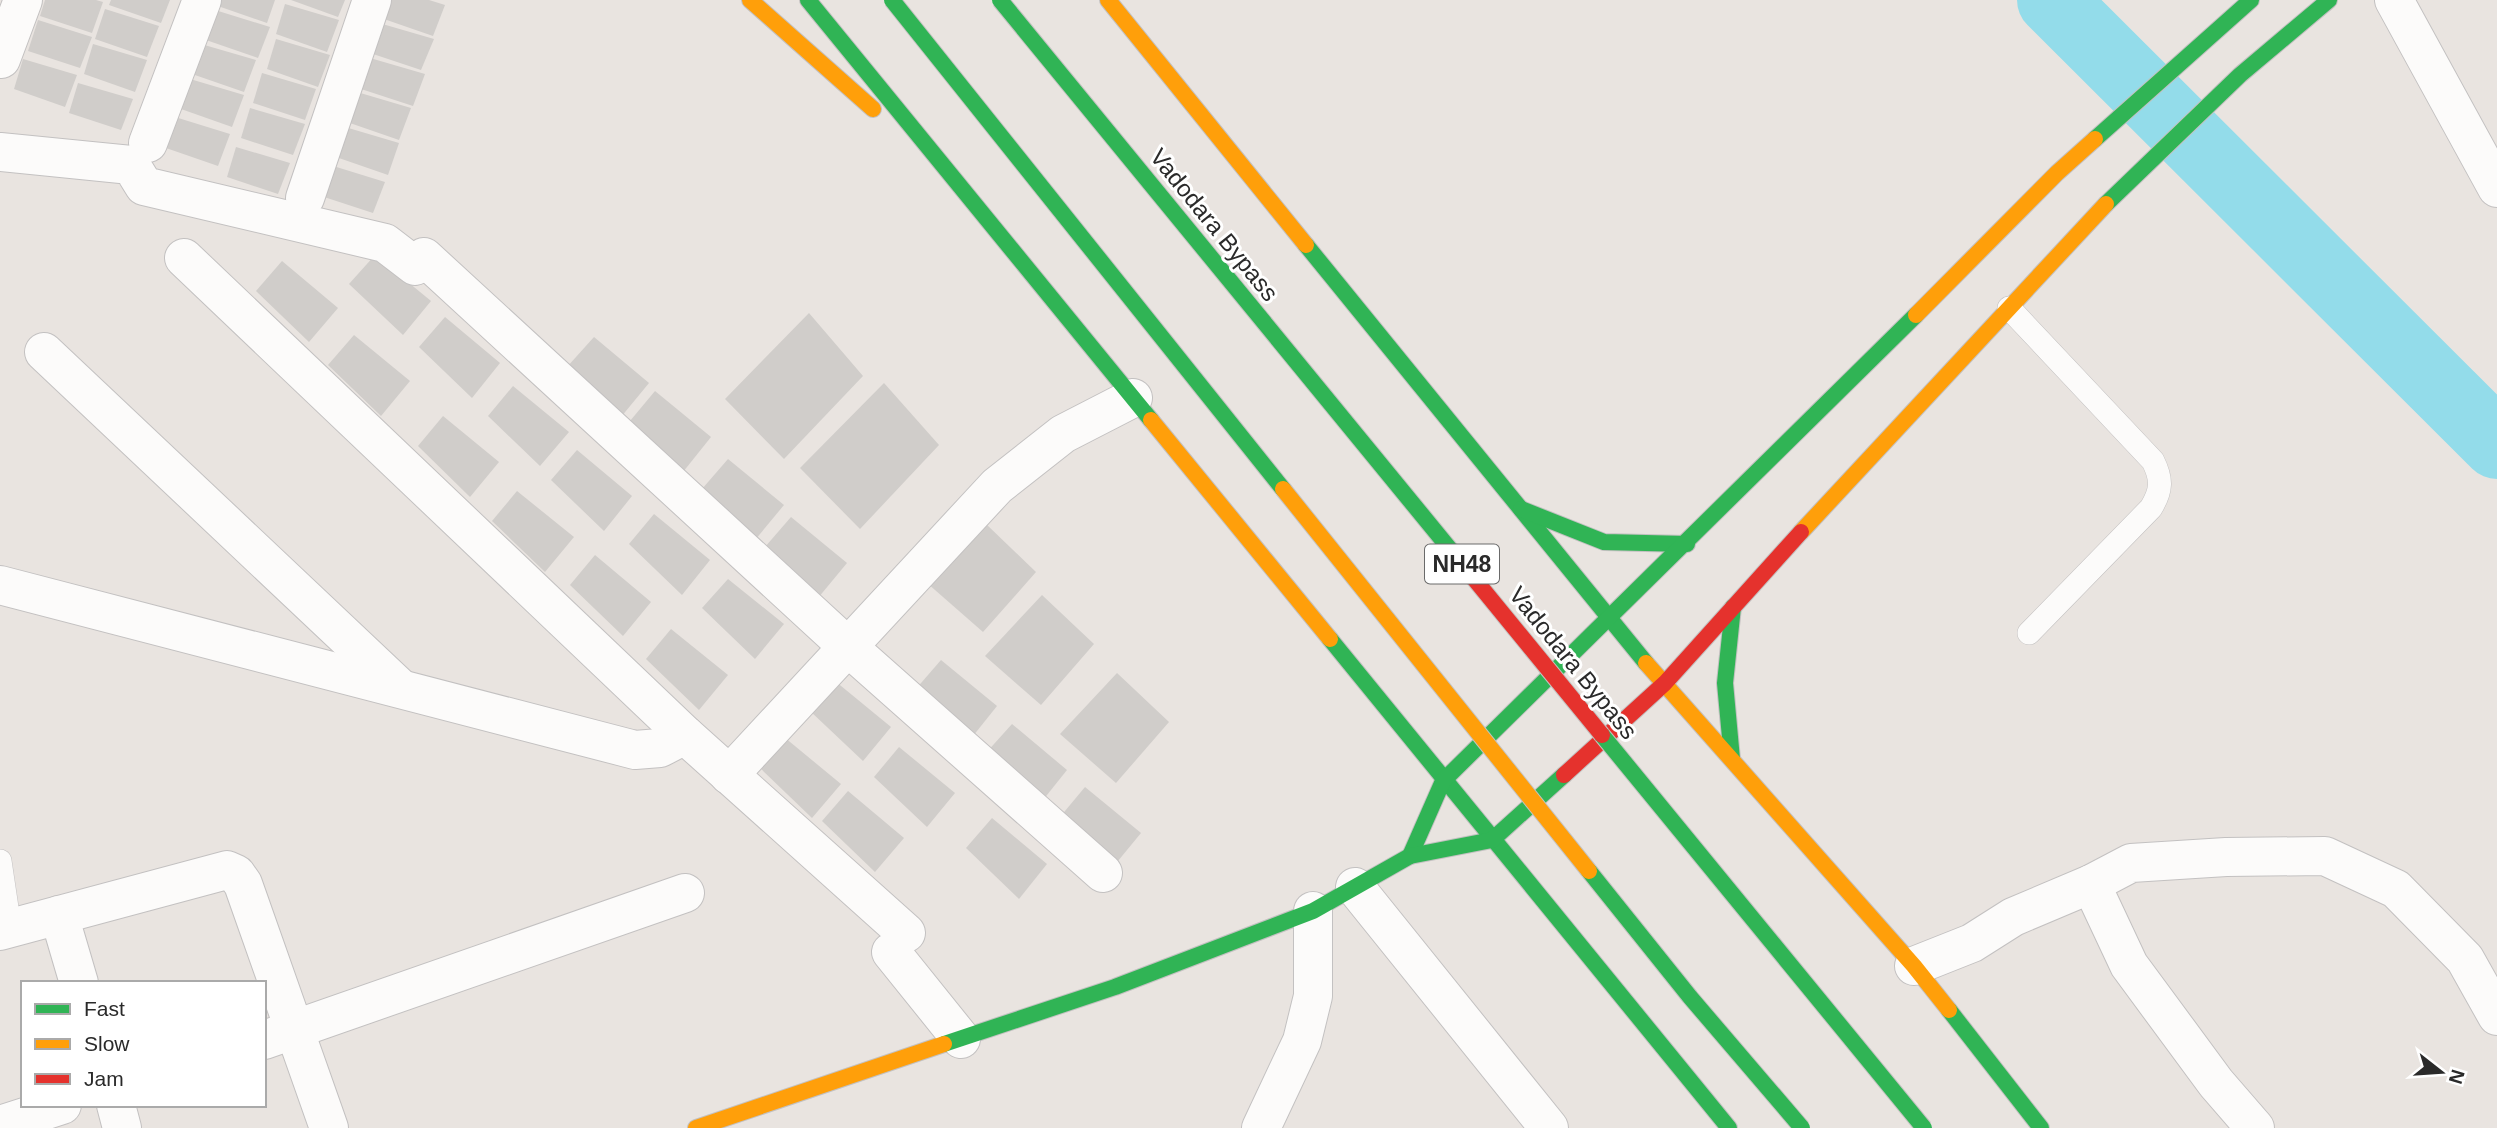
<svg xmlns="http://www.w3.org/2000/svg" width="2497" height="1128" font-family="Arial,sans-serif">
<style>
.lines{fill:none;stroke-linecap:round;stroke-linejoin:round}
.river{stroke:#93dcea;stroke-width:70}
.building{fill:#d0cdca}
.lane-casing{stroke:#c3c1c1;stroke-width:24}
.street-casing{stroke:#c3c1c1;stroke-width:40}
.fast-casing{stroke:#c3c1c1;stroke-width:18}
.slow-casing{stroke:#c3c1c1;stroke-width:18}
.jam-casing{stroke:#c3c1c1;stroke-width:18}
.lane{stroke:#fcfbfa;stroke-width:23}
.street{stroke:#fcfbfa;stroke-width:38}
.fast{stroke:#30b455;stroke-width:16}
.slow{stroke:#ff9f0a;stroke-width:16}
.jam{stroke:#e5322d;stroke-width:16}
.fast-bridge-casing{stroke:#c4c3c1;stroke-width:18;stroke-linecap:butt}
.slow-bridge-casing{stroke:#c4c3c1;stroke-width:18;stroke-linecap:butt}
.jam-bridge-casing{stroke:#c4c3c1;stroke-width:18;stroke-linecap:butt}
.fast-bridge{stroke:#30b455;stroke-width:16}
.slow-bridge{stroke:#ff9f0a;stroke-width:16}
.jam-bridge{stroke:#e5322d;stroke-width:16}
.labels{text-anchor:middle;stroke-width:6;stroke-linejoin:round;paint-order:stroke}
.shield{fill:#fff;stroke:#6a6a6a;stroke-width:2}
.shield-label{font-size:23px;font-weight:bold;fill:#2a2a2a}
.street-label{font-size:24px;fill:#2a2a2a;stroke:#fff}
</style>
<rect width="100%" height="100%" fill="#e9e4e0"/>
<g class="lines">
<path class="river" d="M2052,0L2497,444"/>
</g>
<g class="building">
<path d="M45,0H96L103,2L92,33L40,16Z"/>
<path d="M111,0H170L161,23L109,5Z"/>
<path d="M216,0H275L267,23L215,5Z"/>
<path d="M291,0H345L338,17Z"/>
<path d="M387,0H429L445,5L433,36L381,18Z"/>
<path d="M285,4L339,20L327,52L276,34Z"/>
<path d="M105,9L159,26L147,57L95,39Z"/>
<path d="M215,10L270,27L258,58L206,40Z"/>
<path d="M38,20L92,37L80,68L28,51Z"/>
<path d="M379,23L434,39L421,70L370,53Z"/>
<path d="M276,39L330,55L318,87L267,69Z"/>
<path d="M93,44L147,60L135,92L84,74Z"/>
<path d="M201,44L256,60L244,92L192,74Z"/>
<path d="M370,58L425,74L413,106L361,89Z"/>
<path d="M23,59L77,75L65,107L14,89Z"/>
<path d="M262,73L316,89L305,120L253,103Z"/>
<path d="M190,79L244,95L232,127L181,109Z"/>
<path d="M78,83L133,99L121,130L69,113Z"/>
<path d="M357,92L411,108L399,140L347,122Z"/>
<path d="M250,108L305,124L293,155L241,138Z"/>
<path d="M175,117L230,134L218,166L166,148Z"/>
<path d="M345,127L399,143L388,175L336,157Z"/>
<path d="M236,147L290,163L278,194L227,177Z"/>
<path d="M330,165L385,182L373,213L321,196Z"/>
<path d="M375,255L431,301L403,335L349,284Z"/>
<path d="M282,261L338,308L309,342L256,291Z"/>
<path d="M809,313L863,376L784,459L725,399Z"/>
<path d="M445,317L500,363L472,398L419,347Z"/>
<path d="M354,335L410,381L381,416L328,365Z"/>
<path d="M594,337L649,383L621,417L567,367Z"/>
<path d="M884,383L939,445L860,529L800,468Z"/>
<path d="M513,386L569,432L540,466L488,416Z"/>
<path d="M655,391L711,437L683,472L630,421Z"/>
<path d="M443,416L499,462L470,497L418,446Z"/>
<path d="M577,450L632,496L604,531L551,480Z"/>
<path d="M728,459L784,505L755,540L702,489Z"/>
<path d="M517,491L574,537L545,572L492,521Z"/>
<path d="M654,514L710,560L682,595L629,544Z"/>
<path d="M791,517L847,563L818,598L765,547Z"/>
<path d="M985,523L1036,572L983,632L927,583Z"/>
<path d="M595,555L651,602L623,636L570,585Z"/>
<path d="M728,579L784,624L755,659L702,608Z"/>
<path d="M1042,595L1094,644L1041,705L985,656Z"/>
<path d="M671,629L728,675L699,710L646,659Z"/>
<path d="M941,660L997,706L969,741L915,690Z"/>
<path d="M1117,673L1169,722L1116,783L1060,734Z"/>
<path d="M835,681L891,727L863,761L809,710Z"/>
<path d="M1012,724L1067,770L1039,805L985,754Z"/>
<path d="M784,737L841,784L812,818L759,767Z"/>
<path d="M899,747L955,793L927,827L874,777Z"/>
<path d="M1085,787L1141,833L1113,867L1060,817Z"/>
<path d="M848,791L904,838L875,872L822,821Z"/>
<path d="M992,818L1047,864L1019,899L966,848Z"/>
</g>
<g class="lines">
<defs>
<g id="lane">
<path d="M2009,308L2153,461C2162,479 2162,490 2151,508L2029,633"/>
<path d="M0,861L10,928"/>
</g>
<g id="street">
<path d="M2394,0L2497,188"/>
<path d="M1,59L23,0"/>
<path d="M148,143L202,0"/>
<path d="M0,152L131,165L144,186L385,243L415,266"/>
<path d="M305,198L372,0"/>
<path d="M424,257L848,647L1103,873"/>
<path d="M184,258L685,735L906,933"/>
<path d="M44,352L398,686"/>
<path d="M0,585L635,750L660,748L685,735"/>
<path d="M729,775L997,486L1063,434L1133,398"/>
<path d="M2091,884L2129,965L2216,1083L2255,1128"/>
<path d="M1355,887L1549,1128"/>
<path d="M59,915L79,983"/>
<path d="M0,931L227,870L236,874L243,884L329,1128"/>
<path d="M891,952L961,1039"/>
<path d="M1914,966L1972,943L2013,917L2091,884L2131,863L2226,857L2325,856L2396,889L2465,959L2497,1016"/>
<path d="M264,1040L685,893"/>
<path d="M116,1105L122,1128"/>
<path d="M0,1125L62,1105"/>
<path d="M1261,1128L1302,1041L1313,996V911"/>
</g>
<g id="fast">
<path d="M808,0L1151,420"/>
<path d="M2095,139L2251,0"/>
<path d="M2106,204L2240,75L2329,0"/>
<path d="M1306,245L1646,663"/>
<path d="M1521,509L1604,542L1687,544"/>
<path d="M1330,639L1729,1128"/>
<path d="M1732,759L1725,683L1733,607"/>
<path d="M1410,856L1443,781L1916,315"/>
<path d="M1949,1010L2041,1128"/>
<path d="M944,1044L1115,987L1313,911L1410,856L1492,840L1564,775"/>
</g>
<g id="slow">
<path d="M750,0L873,109"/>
<path d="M1108,0L1306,245"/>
<path d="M1916,315L2057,173L2095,139"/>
<path d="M1151,420L1330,639"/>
<path d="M1801,532L2106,204"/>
<path d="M1646,663L1914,966L1949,1010"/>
<path d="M696,1128L944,1044"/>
</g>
<path id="jam" d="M1564,775L1665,683L1801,532"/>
</defs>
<use href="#lane" class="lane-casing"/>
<use href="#street" class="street-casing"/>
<use href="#fast" class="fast-casing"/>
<use href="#slow" class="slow-casing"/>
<use href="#jam" class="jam-casing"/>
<use href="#lane" class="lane"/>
<use href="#street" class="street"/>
<use href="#fast" class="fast"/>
<use href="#slow" class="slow"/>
<use href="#jam" class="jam"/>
<defs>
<g id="fast-bridge">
<path d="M892,0L1283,489"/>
<path d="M1000,0L1458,559"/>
<path d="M1602,735L1924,1128"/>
<path d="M1589,871L1690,997L1802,1128"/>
</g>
<path id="slow-bridge" d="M1283,489L1589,871"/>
<path id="jam-bridge" d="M1458,559L1602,735"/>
</defs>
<use href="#fast-bridge" class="fast-bridge-casing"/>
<use href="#slow-bridge" class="slow-bridge-casing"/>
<use href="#jam-bridge" class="jam-bridge-casing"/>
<use href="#fast-bridge" class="fast-bridge"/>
<use href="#slow-bridge" class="slow-bridge"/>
<use href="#jam-bridge" class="jam-bridge"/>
</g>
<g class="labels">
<rect class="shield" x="1425" y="544.5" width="74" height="39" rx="5"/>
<g class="shield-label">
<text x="1462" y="572">NH48</text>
</g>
<g class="street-label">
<text transform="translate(1214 225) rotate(51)" y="8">Vadodara Bypass</text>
<text transform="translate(1573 663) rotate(51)" y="8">Vadodara Bypass</text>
</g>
</g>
<rect x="21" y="981" width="245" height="126" fill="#ffffff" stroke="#aaaaaa" stroke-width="2"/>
<rect x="35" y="1004" width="35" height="10" fill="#30b455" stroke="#aaaaaa" stroke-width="2"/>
<text x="84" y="1016" font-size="21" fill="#2a2a2a">Fast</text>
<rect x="35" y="1039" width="35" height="10" fill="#ff9f0a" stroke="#aaaaaa" stroke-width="2"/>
<text x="84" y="1051" font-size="21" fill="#2a2a2a">Slow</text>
<rect x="35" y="1074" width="35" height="10" fill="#e5322d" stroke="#aaaaaa" stroke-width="2"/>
<text x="84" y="1086" font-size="21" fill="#2a2a2a">Jam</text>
<g transform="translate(2441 1072) rotate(107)" stroke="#ffffff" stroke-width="5" paint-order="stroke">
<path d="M0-5L12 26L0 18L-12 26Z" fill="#2a2a2a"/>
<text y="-10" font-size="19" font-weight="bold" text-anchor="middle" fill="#2a2a2a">N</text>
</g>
</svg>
